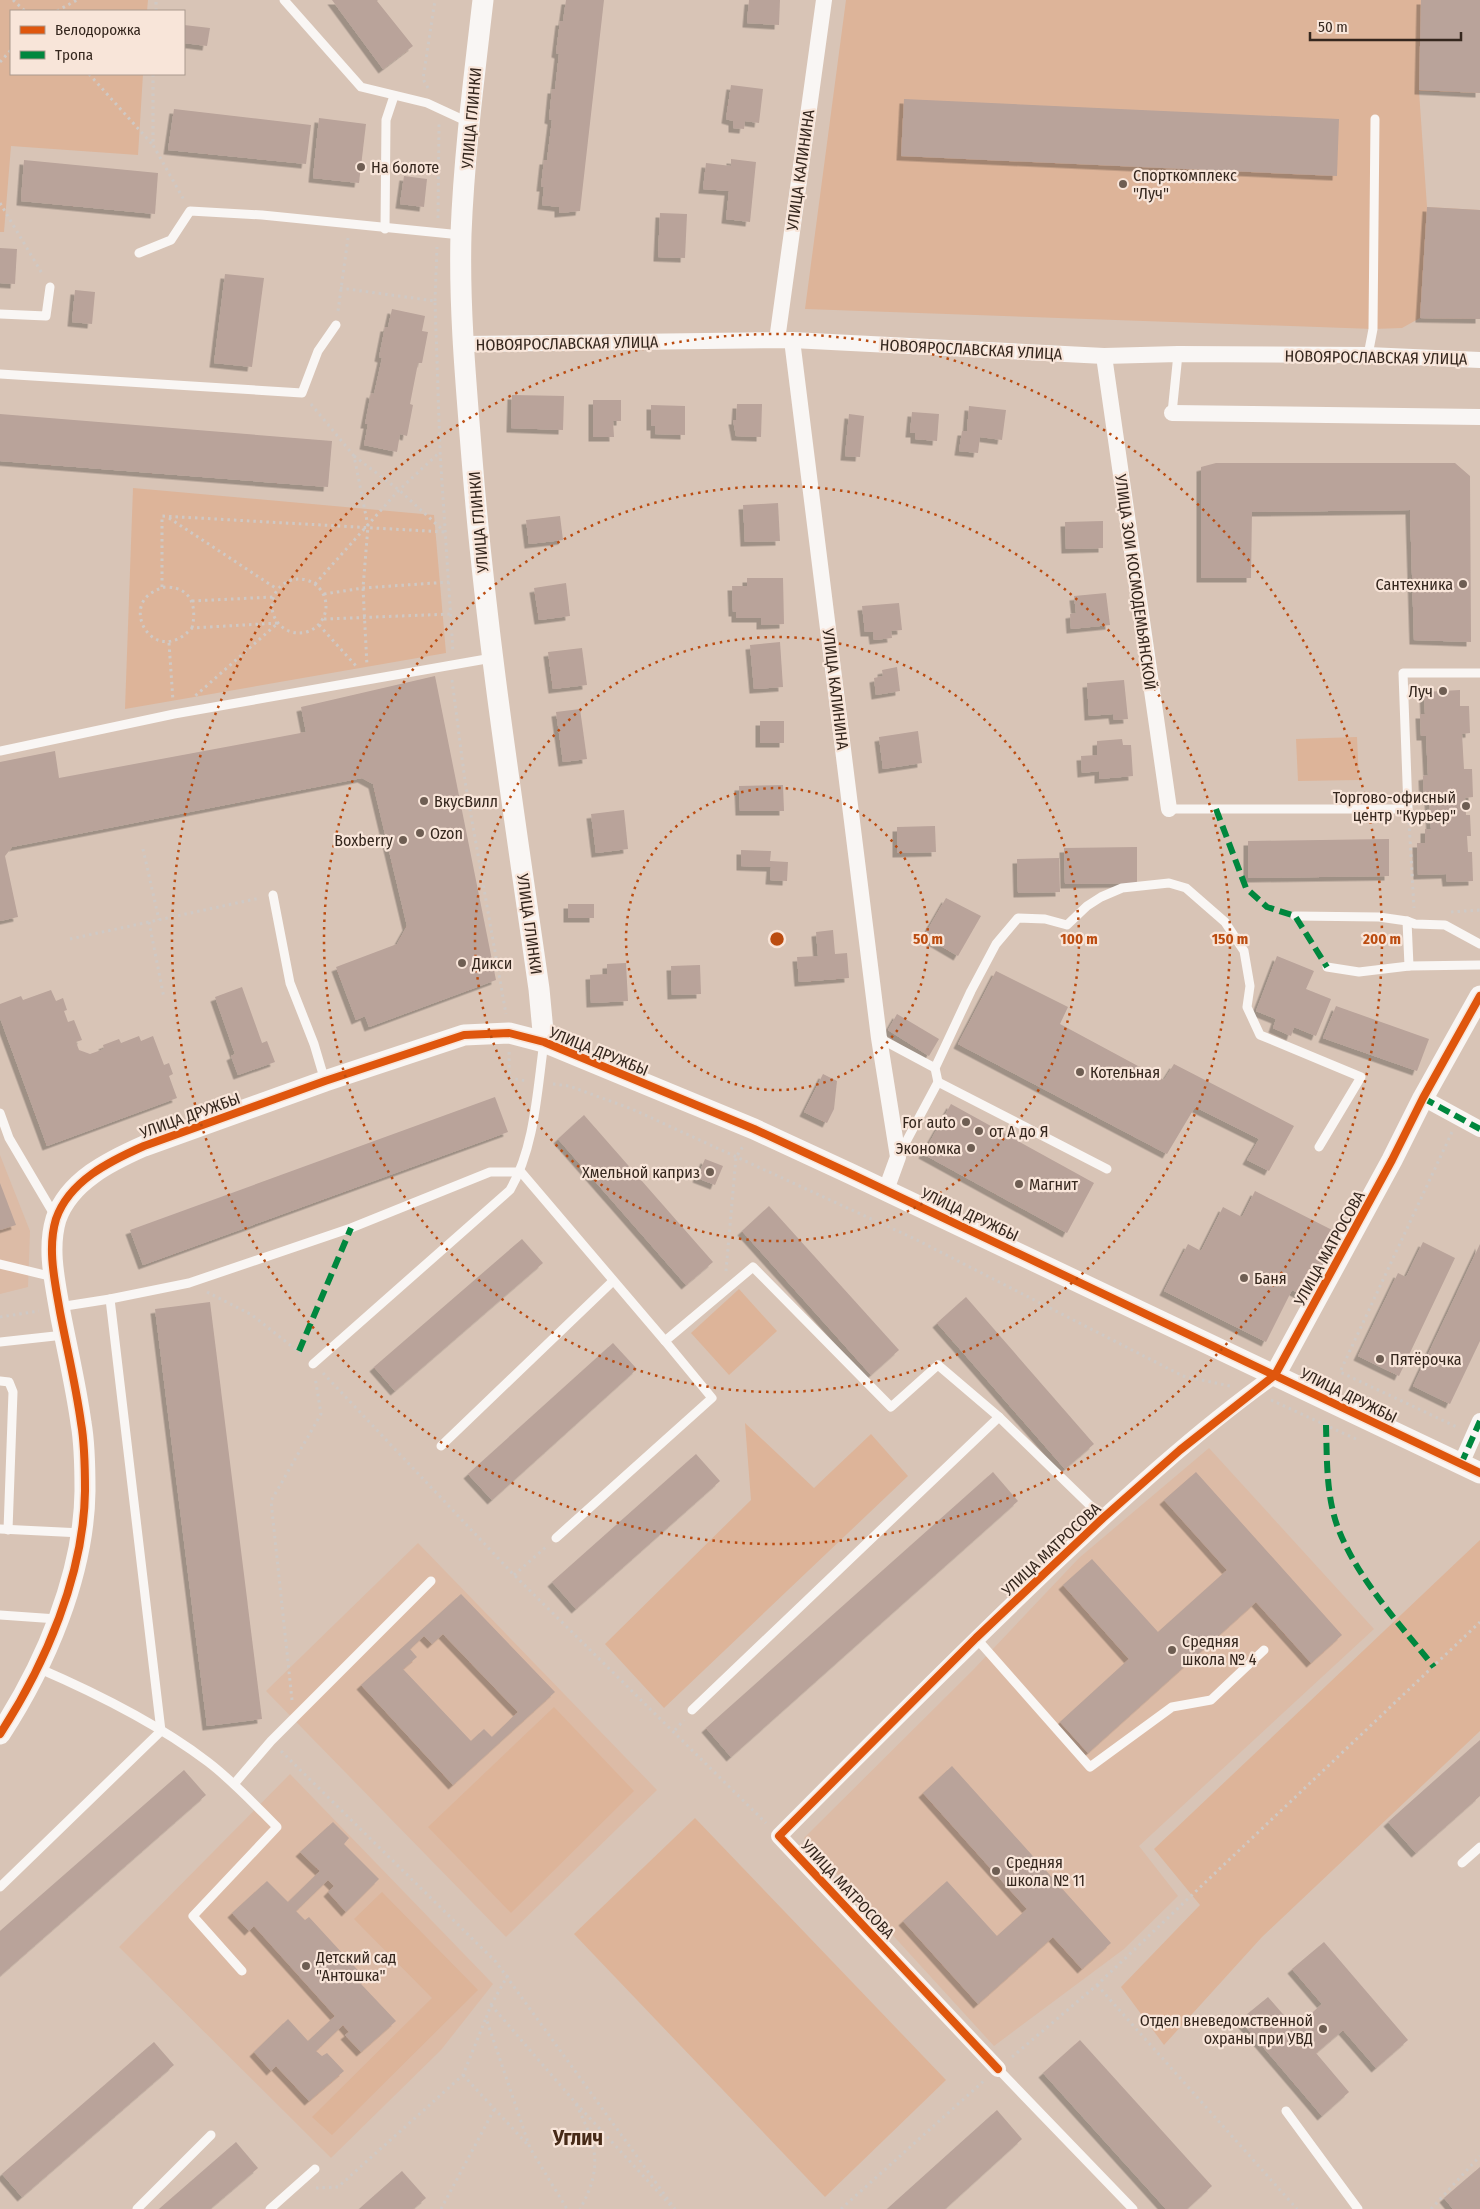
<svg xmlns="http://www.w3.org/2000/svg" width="1480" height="2209" font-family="'Fira Sans Condensed',sans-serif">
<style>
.built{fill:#dcbba6}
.green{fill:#ddb499}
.building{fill:#b9a39a;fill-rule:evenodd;filter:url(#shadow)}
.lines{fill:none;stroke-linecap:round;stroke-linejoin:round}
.path{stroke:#cfc9c5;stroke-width:3;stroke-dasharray:2.5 4;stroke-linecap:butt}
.service{stroke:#f9f6f4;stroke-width:9}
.minor{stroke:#f9f6f4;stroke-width:16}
.tertiary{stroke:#f9f6f4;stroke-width:21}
.quiet{stroke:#00873e;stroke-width:6;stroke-dasharray:12 6;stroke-linecap:butt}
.cycleway-casing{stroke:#f8e5d9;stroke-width:11}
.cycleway{stroke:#df560d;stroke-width:8}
.ring{fill:none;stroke:#bb4c10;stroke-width:2.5;stroke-dasharray:2.5 5}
.poi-dot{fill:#6e5e53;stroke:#f8e5d9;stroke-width:2}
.labels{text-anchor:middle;stroke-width:4.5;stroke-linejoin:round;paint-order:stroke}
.street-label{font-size:16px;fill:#35271e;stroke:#f8e5d9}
.poi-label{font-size:16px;fill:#35271e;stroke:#f8e5d9;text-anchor:start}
.district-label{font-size:21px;font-weight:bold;fill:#472a17;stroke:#f8e5d9}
.centre{fill:#bb4c10;stroke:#f8e5d9;stroke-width:2.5}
.ring-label{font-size:15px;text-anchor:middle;font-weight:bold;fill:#bb4c10;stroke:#f8e5d9;stroke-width:4.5;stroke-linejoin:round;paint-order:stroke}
</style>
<defs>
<filter id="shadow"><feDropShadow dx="-4.5" dy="4.5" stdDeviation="0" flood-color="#0004"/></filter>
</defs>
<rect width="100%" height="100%" fill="#d8c4b6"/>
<g class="built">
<path d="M0,1155L30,1231L28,1287L0,1294Z"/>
<path d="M1209,1448L1374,1629L1139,1846L1178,1896L1124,1949L994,2046L804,1838L973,1670L1079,1558Z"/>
<path d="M418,1543L657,1790L506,1937L266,1691Z"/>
<path d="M290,1774L493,1984L441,2050L331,2158L119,1947Z"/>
</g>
<g class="green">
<path d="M0,0H148L147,11H11V74H143L138,155L11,146L4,232H0Z"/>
<path d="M846,0H1480V93L1419,91L1427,207L1480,210V319L1420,318L1402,328L1373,329L805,309Z"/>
<path d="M133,488L434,515L446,653L125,709Z"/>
<path d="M1357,737L1359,780L1298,781L1296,739Z"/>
<path d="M739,1289L777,1331L729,1375L691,1333Z"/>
<path d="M745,1423L814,1488L871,1434L908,1476L664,1708L605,1644L751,1500Z"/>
<path d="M1480,1540V1731L1262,1937L1164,2045L1121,1987L1200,1905L1154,1849Z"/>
<path d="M554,1707L634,1791L511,1913L428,1827Z"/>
<path d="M695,1818L946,2080L825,2197L574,1934Z"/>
<path d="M382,1892L478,1990L332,2135L312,2117L432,1998L354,1919Z"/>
</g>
<g class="building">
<path d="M332,0H378L377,1L413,46L383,69Z"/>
<path d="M566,0H604L580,211L559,213V207L542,205L544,187H541L544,160H547L552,120L549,119L552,89H555L559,54L556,53L560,21H563Z"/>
<path d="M749,0H780L779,25L747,23Z"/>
<path d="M1421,0H1480V93L1419,90Z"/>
<path d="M184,25L210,28L207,46L184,43Z"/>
<path d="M731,85L763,89L759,123L745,121L744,129L733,128V121L726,119Z"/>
<path d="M904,99L1339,119L1337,176L901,156Z"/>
<path d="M174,109L311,125L306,164L168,150Z"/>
<path d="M319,118L366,124L359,183L313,178Z"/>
<path d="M731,159L756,162L750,222L726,219L729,191L703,189L706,163L731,166Z"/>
<path d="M24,160L158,173L155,214L21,201Z"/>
<path d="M404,176L427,179L424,207L400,204Z"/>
<path d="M1427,207L1480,210V319L1420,318Z"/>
<path d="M660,213L687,214L685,258L658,257Z"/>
<path d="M0,248L17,249L15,284L0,283Z"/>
<path d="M225,274L264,278L252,367L214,363Z"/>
<path d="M75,290L95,292L92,324L72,322Z"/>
<path d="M392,309L425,316L422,331L428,332L422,363H418L410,404L413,405L407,436L400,434L397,452L364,445L368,424H365L371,393L374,394L382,358L379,357L385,327H388Z"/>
<path d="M512,395L564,396L563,430L511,428Z"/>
<path d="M593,400H621V421H613L614,437H593Z"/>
<path d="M737,404H762L761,437L736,436L733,420H736Z"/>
<path d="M651,405L685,406V435L655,434V426H651Z"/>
<path d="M969,406L1006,410L1002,440L980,437L978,453L959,451L962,431H967Z"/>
<path d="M912,412L939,414L937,441L915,439V433H910Z"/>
<path d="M0,414L332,441L328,487L0,461Z"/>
<path d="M849,414L864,416L860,457L845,456Z"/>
<path d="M1216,463H1455L1470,476L1471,642L1414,640L1410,510L1252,512L1251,578H1201V467Z"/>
<path d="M778,503L780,541L745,542L743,505Z"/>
<path d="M560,516L563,540L529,544L526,520Z"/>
<path d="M1103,521V548L1066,549L1065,522Z"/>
<path d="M747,578H783L784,624L761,625V618H736V612H733L732,586H747Z"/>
<path d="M566,583L570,616L539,620L534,588Z"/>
<path d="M1106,593L1110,625L1071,629L1070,614L1076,613L1074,596Z"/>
<path d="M899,603L902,630L891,631L892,638L874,640L873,632H865L862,606Z"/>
<path d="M780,642L783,687L754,689L750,645Z"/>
<path d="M582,648L587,685L553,689L548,652Z"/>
<path d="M897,667L900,691L876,695L874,678L883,676L882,670Z"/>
<path d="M435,676L496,980L369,1027L365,1016L356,1020L336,967L397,944L407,926L373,784L362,778L12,847L5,856L18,917L0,921V762L55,751L59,778L306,732L301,707Z"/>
<path d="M1124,680L1128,719L1114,720L1113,714L1089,716L1087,683Z"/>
<path d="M1460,690V706H1469L1470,733L1462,734L1464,769H1472L1473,797L1465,798L1466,815H1470L1471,836H1467L1468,852H1472L1473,881L1447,882L1446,874L1418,875L1417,843H1425V829H1431L1429,799H1424L1423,776L1428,775L1426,736H1421L1420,714H1425L1424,692Z"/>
<path d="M580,709L587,759L563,762L556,712Z"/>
<rect x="760" y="721" width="24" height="22"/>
<path d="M918,731L922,763L883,769L879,737Z"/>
<path d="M1122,739L1123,745H1131L1133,776L1099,779V771L1082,773L1081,756L1097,755V741Z"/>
<path d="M783,785L784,811H740L739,786Z"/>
<path d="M624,810L628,849L596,853L591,814Z"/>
<path d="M935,826L936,852L897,853V827Z"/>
<path d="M1389,839V876L1248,878V841Z"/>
<path d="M1137,847V883L1065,884L1064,848Z"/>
<path d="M741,850L771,851L770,861L788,862L787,881L770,880L771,867L741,866Z"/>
<path d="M1059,858L1060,892L1018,893L1017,859Z"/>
<path d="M946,898L981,916L958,956L924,936Z"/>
<rect x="568" y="904" width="26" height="14"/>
<path d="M833,930L835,954L847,953L849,978L799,982L797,957L818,956L816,932Z"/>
<path d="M1277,956L1314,971L1306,989L1331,999L1316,1036L1294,1027L1291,1036L1273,1028L1276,1019L1256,1011Z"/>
<path d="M626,963L628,1001L591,1003L590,975L607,974V964Z"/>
<path d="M700,965L701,994L672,995L671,966Z"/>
<path d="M996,971L1068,1007L1060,1024L1164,1080L1174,1064L1294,1126L1269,1171L1247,1160L1259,1139L1195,1107L1167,1154L958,1044Z"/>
<path d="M242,987L262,1043L267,1041L275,1062L238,1075L231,1056L235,1054L215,997Z"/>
<path d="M51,990L56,1001L63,998L67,1010L64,1011L68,1022L74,1020L82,1040L76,1042L79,1050L90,1054L104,1049L103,1045L119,1039L121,1043L139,1036L141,1041L153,1036L164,1065L169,1063L173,1074L169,1076L177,1098L47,1146L0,1018V1004L21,996L23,1000Z"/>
<path d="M1336,1006L1429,1039L1417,1071L1323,1038Z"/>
<path d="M897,1014L939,1039L929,1056L888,1030Z"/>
<path d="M823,1074L837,1081L834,1109L827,1123L804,1112Z"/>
<path d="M495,1097L508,1132L143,1265L130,1230Z"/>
<path d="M951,1104L1094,1183L1067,1233L923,1154Z"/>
<path d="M584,1115L713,1262L686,1285L558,1139Z"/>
<path d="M705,1159L723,1166L715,1185L697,1178Z"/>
<path d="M0,1183L16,1225L0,1230Z"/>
<path d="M1255,1191L1340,1234L1308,1298L1292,1290L1266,1342L1164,1291L1188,1244L1201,1251L1223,1207L1242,1217Z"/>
<path d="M769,1206L899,1350L871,1375L742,1231Z"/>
<path d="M522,1239L543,1263L395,1391L374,1367Z"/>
<path d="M1423,1242L1455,1258L1399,1376L1358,1356L1398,1273L1406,1277Z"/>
<path d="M1480,1244V1341L1450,1404L1413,1386Z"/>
<path d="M966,1297L1094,1444L1065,1469L937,1323Z"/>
<path d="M210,1302L262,1719L207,1726L155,1309Z"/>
<path d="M613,1343L637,1369L492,1500L468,1474Z"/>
<path d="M696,1454L720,1481L576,1609L552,1582Z"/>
<path d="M993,1472L1018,1501L731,1757L706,1728Z"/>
<path d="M1196,1472L1342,1635L1311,1663L1256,1602L1088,1753L1060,1722L1129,1659L1063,1585L1092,1559L1158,1632L1227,1570L1164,1500Z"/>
<path d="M461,1594L555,1692L453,1785L361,1685ZM443,1634L518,1712L492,1737L484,1729L471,1741L403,1669L417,1657L410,1649L424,1636L432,1644Z"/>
<path d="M1480,1740V1796L1416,1853L1388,1822Z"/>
<path d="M952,1766L1111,1943L1082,1969L1053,1937L978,2004L903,1921L947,1881L997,1936L1027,1909L923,1793Z"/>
<path d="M184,1770L206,1795L0,1976V1931Z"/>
<path d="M333,1822L349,1838L344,1844L379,1879L346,1912L328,1892L334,1886L328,1880L296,1911L305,1920L309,1917L366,1979L361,1984L396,2021L361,2052L345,2035L349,2032L343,2025L316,2051L322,2056L327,2053L344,2071L309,2101L276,2066L271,2071L254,2052L288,2019L308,2041L335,2016L254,1926L249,1931L232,1913L267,1881L288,1902L320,1871L300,1852Z"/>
<path d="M1324,1942L1408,2040L1376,2068L1343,2030L1316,2053L1349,2092L1322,2116L1240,2020L1268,1997L1295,2028L1322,2004L1292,1969Z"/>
<path d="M1080,2040L1212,2186L1187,2209H1166L1043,2073Z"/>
<path d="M154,2042L174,2065L22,2197L2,2174Z"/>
<path d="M997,2110L1022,2139L945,2209H887Z"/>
<path d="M236,2142L258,2168L210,2209H159Z"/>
<path d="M1480,2167V2209H1453L1444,2198Z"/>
<path d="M402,2171L426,2198L413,2209H359Z"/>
</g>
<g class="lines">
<g class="path">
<path d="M13,0L25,11"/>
<path d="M57,11L77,0"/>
<path d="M156,11V0"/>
<path d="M0,62L11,50"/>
<path d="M89,74L152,144"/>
<path d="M153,74V145L184,200"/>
<path d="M428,88L423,79L435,0"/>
<path d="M0,203L43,275"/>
<path d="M438,218L439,124"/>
<path d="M340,288L435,301L440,451L453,652"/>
<path d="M435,301L437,247"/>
<path d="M338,311L348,238"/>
<path d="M311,404L354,456L368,526L363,588L367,666"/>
<path d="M354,456L399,490L445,532"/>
<path d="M169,518L277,589"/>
<circle cx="299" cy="606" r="27"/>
<path d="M315,584L399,490L440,452"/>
<path d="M162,587V516L445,532"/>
<path d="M324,594L363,588L449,582"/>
<path d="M192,601L273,597"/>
<path d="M324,619L452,614"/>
<path d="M319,625L357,667"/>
<path d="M192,628C197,607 192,588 167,587C161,587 157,590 153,592C121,609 155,668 192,628L278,623L195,696"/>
<path d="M169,643L173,701"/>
<path d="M452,680L465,781L506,1014"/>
<path d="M1409,822L1414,908"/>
<path d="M143,849L159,920"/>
<path d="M1451,912L1480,910"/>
<path d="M149,922L164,998"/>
<path d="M70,939L260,898"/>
<path d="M509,1052V1078L527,1081"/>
<path d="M553,1084L569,1086L632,1109L915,1239L1183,1376L1230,1386"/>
<path d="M1452,1132L1340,1372L1459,1428"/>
<path d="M726,1271L736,1157L744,1145"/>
<path d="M207,1292L252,1315L304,1356"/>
<path d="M0,1317L39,1311"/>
<path d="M323,1373L514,1575L766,1823"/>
<path d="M1271,1400L1356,1439"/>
<path d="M514,1575L546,1547"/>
<path d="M292,1700L271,1501L321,1414L315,1377"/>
<path d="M675,1730L684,1720"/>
<path d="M281,1751L496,1962L675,2209"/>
<path d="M508,1975L491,2005L486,2018L530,2148L567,2209"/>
<path d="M1097,1985L1297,2209"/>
<path d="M491,2005L574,2101L672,2207"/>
<path d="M1012,2057L1097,1985L1480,1622"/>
<path d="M463,2075L528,2145"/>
<path d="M576,2104C596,2145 604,2166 580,2209"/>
<path d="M316,2188L338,2187L463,2075L486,2018"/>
<path d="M441,2209L495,2108"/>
<path d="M841,2209L986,2079"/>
<path d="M1431,2209L1480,2156"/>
</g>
<g class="service">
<path d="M284,0L361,87L427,103L468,122"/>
<path d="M385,229L386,120L394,96"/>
<path d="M139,253L171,240L190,211L262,215L461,235"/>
<path d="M0,314L46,316L50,287"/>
<path d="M1368,355L1373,329L1375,119"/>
<path d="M0,374L302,393L318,351L336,325"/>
<path d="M1172,413L1178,354"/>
<path d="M0,751L174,714L492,658"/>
<path d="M1169,809H1408L1403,673H1480"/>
<path d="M273,895L290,983L314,1044L325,1081"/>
<path d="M1295,916L1379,917L1407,921L1409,966L1480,965"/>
<path d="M1407,921L1415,924L1445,925L1480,944"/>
<path d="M1327,967L1359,972L1409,966"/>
<path d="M879,1038L935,1068"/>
<path d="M938,1082L1107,1169"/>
<path d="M0,1113L9,1138L55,1216"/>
<path d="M899,1155L938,1082L935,1068L971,991L996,944L1018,918L1045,919L1067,925L1087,906L1101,897L1122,888L1169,883L1186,888L1225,922L1244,951L1250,986L1247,1007L1260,1035L1361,1077L1319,1147"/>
<path d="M0,1264L53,1277"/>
<path d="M110,1299L189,1283L351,1228L490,1172H521L665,1341L753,1267L891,1407L938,1365L999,1417"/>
<path d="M0,1342L64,1335"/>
<path d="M313,1364L510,1190C535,1147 537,1091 544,1042"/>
<path d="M0,1381L9,1382L13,1392L8,1530"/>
<path d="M441,1446L613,1281"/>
<path d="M0,1529L82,1533"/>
<path d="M556,1538L712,1398L665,1341"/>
<path d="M0,1615L57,1619"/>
<path d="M976,1638L1090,1767L1172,1707L1211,1700L1264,1650"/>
<path d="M38,1668C96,1693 157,1723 208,1762C233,1781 255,1805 277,1827L193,1916L242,1971"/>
<path d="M692,1710L999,1417L1103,1518"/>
<path d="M234,1784L271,1741L431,1581"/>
<path d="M1462,1863L1480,1847"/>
<path d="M0,1887L161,1731L110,1299L59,1307"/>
<path d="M998,2069L1133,2209"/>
<path d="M1286,2111L1358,2209"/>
<path d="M137,2209L211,2135"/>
<path d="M270,2209L315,2169"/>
</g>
<g class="minor">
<path d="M777,340L824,0"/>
<path d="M792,340L879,1038L898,1157L886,1190"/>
<path d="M463,344L792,340L1104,356L1178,354L1368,355L1480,360"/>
<path d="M1104,356L1169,809"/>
<path d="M1172,413L1480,417"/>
<path d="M1423,1098L1480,1129"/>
<path d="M1461,1464L1480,1421"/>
<path d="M998,2069L779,1836C869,1745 959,1655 1051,1567C1123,1499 1195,1432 1275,1375"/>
</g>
<g class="tertiary">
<path d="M483,0C474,78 464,156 461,234C459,309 466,384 472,459C486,637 514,813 539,989L544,1042"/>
<path d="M1275,1375L1392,1160L1423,1098L1480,996"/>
<path d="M0,1734C45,1665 84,1575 85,1491C85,1469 85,1445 81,1423C76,1386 67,1349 60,1312C55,1282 47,1249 56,1219C69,1181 110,1161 144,1146L325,1081L464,1035L509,1033L544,1042L754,1129L849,1173L1480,1473"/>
</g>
<g class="quiet">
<path d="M1216,809L1246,888L1267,907L1295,916L1327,967"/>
<path d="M1423,1098L1480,1129"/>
<path d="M299,1351L351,1228"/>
<path d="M1326,1425C1327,1459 1326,1496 1338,1528C1358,1580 1399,1623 1434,1667"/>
<path d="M1461,1464L1480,1421"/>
</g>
<defs>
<g id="cycleway">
<path d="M0,1734C45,1665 84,1575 85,1491C85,1469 85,1445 81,1423C76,1386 67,1349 60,1312C55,1282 47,1249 56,1219C69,1181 110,1161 144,1146L325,1081L464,1035L509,1033L544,1042L754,1129L849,1173L1480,1473"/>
<path d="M998,2069L779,1836L976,1638L1103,1518L1180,1450L1275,1375L1392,1160L1423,1098L1480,996"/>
</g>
</defs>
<use href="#cycleway" class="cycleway-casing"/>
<use href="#cycleway" class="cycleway"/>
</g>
<g class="ring">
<circle cx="777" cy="939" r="151"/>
<circle cx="777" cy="939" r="302"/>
<circle cx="777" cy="939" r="453"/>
<circle cx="777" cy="939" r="605"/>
</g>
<g class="poi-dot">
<circle cx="361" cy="167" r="5"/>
<circle cx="1123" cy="184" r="5"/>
<circle cx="1463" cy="584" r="5"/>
<circle cx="1443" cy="691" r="5"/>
<circle cx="424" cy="801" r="5"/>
<circle cx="1466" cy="806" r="5"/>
<circle cx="420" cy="833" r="5"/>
<circle cx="403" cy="840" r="5"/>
<circle cx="462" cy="963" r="5"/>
<circle cx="1080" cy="1072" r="5"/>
<circle cx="966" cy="1122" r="5"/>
<circle cx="979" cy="1131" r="5"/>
<circle cx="971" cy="1148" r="5"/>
<circle cx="710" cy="1172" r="5"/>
<circle cx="1019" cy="1184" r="5"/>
<circle cx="1244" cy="1278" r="5"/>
<circle cx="1380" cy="1359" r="5"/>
<circle cx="1172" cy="1650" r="5"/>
<circle cx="996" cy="1871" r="5"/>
<circle cx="306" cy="1966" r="5"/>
<circle cx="1323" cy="2029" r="5"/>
</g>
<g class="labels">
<g class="street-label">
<text transform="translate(471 118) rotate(-85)" y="6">УЛИЦА ГЛИНКИ</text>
<text transform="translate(800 170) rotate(-82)" y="6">УЛИЦА КАЛИНИНА</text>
<text transform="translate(567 343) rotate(-1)" y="6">НОВОЯРОСЛАВСКАЯ УЛИЦА</text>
<text transform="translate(971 349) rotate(3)" y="6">НОВОЯРОСЛАВСКАЯ УЛИЦА</text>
<text transform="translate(1376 357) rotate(1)" y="6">НОВОЯРОСЛАВСКАЯ УЛИЦА</text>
<text transform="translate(478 522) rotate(-95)" y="6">УЛИЦА ГЛИНКИ</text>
<text transform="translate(1136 582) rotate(82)" y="6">УЛИЦА ЗОИ КОСМОДЕМЬЯНСКОЙ</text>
<text transform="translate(836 689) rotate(83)" y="6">УЛИЦА КАЛИНИНА</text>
<text transform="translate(530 924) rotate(82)" y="6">УЛИЦА ГЛИНКИ</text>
<text transform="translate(599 1051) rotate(22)" y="6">УЛИЦА ДРУЖБЫ</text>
<text transform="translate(190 1115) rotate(-20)" y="6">УЛИЦА ДРУЖБЫ</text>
<text transform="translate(970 1214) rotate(25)" y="6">УЛИЦА ДРУЖБЫ</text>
<text transform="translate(1329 1248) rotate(-61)" y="6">УЛИЦА МАТРОСОВА</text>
<text transform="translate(1349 1395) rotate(26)" y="6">УЛИЦА ДРУЖБЫ</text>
<text transform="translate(1051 1549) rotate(-43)" y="6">УЛИЦА МАТРОСОВА</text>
<text transform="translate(848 1889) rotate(47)" y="6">УЛИЦА МАТРОСОВА</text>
</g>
<g class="poi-label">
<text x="371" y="173">На болоте</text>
<text x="1133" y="181">Спорткомплекс<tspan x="1133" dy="18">"Луч"</tspan></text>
<text x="1453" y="590" text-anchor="end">Сантехника</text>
<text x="1433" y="697" text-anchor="end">Луч</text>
<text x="1456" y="803" text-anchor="end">Торгово-офисный<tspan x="1456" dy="18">центр "Курьер"</tspan></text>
<text x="434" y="807">ВкусВилл</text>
<text x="430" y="839">Ozon</text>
<text x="393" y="846" text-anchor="end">Boxberry</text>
<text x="472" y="969">Дикси</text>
<text x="1090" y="1078">Котельная</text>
<text x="956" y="1128" text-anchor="end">For auto</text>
<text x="989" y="1137">от А до Я</text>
<text x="961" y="1154" text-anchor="end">Экономка</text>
<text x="700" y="1178" text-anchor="end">Хмельной каприз</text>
<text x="1029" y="1190">Магнит</text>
<text x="1254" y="1284">Баня</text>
<text x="1390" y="1365">Пятёрочка</text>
<text x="1182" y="1647">Средняя<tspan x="1182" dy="18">школа № 4</tspan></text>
<text x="1006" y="1868">Средняя<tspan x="1006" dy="18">школа № 11</tspan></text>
<text x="316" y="1963">Детский сад<tspan x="316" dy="18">"Антошка"</tspan></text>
<text x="1313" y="2026" text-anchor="end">Отдел вневедомственной<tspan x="1313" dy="18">охраны при УВД</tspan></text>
</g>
<g class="district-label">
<text x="578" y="2145">Углич</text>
</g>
</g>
<circle cx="777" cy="939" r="8" class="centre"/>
<g class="ring-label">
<text x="928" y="944">50 m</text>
<text x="1079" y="944">100 m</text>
<text x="1230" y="944">150 m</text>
<text x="1382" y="944">200 m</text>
</g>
<rect x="10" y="10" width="175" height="65" fill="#f8e5d9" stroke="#aa998e"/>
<rect x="20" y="26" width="25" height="8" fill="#df560d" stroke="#aa998e"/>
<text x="55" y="35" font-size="15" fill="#35271e">Велодорожка</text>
<rect x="20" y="51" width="25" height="8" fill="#00873e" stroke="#aa998e"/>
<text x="55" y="60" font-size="15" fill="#35271e">Тропа</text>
<path d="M1310 32v8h151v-8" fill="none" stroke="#35271e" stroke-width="2.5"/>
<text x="1318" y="32" font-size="15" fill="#35271e" stroke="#f8e5d9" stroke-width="4" paint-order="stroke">50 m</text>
</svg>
